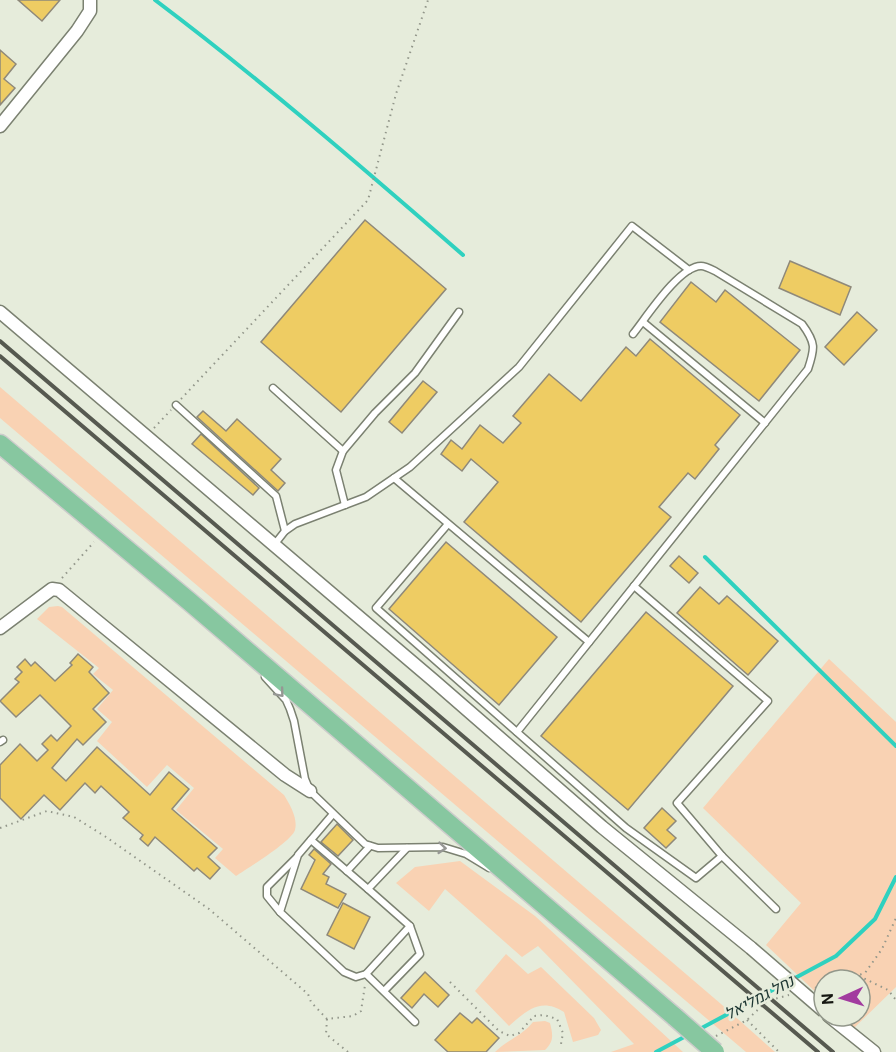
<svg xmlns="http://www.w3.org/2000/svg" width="896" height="1052" font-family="Roboto,Heebo,sans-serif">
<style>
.green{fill:#f9d2b3}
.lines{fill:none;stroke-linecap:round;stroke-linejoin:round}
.stream{stroke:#2fd1bf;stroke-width:4}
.building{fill:#eecc63;stroke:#8f897a;stroke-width:1.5}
.service-casing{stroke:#7b8171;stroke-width:9}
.minor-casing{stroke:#7b8171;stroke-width:15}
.primary-casing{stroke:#cccccb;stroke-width:21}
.path{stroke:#92968a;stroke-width:2;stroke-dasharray:1.5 4.5;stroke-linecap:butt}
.service{stroke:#fff;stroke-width:6}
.minor{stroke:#fff;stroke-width:12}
.primary{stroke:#87c7a0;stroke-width:18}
.rail{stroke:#565950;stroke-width:4}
.minor-bridge-casing{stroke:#7b8171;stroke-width:15;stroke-linecap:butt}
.primary-bridge-casing{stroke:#cccccb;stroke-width:21;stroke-linecap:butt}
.minor-bridge{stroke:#fff;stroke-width:12}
.primary-bridge{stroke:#87c7a0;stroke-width:18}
.oneway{stroke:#969794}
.labels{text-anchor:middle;stroke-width:5;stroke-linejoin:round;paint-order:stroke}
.water-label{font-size:16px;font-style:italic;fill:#1c3531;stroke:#e6ecdb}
</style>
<rect width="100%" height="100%" fill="#e6ecdb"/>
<g class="green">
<path d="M0,387L721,1004L775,1052H746L0,418Z"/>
<path d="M58,606L62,607L284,795C290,805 298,818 295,830C291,842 248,868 236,876L215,858L223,849L176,810L194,788L167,765L147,787L97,741L112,722L97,709L113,690L93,674L99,668L37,619L49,607Z"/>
<path d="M829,659L896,722V987L854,1028L842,1016H860V980H824V1000L766,945L801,903L703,808Z"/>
<path d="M460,861L535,916L683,1052H611L634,1044L538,946L522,957L445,889L429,911L396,883L415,867Z"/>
<path d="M506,954L528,974L541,967L594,1018L601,1030L598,1035L573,1042L564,1012C541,997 527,1010 509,1026L475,991Z"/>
<path d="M545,1021L550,1023C553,1035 554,1041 545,1050L495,1052C507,1040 522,1036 533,1022Z"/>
</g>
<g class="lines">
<g class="stream">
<path d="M155,0C261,80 362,167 463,255"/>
<path d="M705,557L896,746"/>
<path d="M698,1030L836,956L875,919L896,877"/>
<path d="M656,1052L686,1036"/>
</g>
</g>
<g class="building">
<path d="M18,0H60L42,21Z"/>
<path d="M0,50L16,64L4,79L15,88L0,105Z"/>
<path d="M365,220L446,289L341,412L261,342Z"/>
<path d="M790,261L851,287L840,315L779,288Z"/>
<path d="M691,282L716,302L725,290L800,350L759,401L660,322Z"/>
<path d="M857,312L877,330L844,365L825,347Z"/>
<path d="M650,339L740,415L715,445L719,449L695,479L688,473L659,507L671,517L581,622L464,522L498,482L471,459L462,471L441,454L451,440L462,449L480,425L503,443L521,423L513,416L549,374L581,401L626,347L636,356Z"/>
<path d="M423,381L437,392L402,433L389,422Z"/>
<path d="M203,411L226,431L237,419L281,459L271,470L285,483L278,491L197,417Z"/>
<path d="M201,434L259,488L253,495L192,444Z"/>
<path d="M446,542L557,637L499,705L389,609Z"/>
<path d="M679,556L698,573L689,583L670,566Z"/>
<path d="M700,587L719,604L727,596L778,641L748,675L677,613Z"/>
<path d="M646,612L733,686L628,810L541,736Z"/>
<path d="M78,654L93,667L89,672L109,693L93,709L106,722L83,745L77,739L52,768L66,781L97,747L150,795L169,772L189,789L172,809L217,848L208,857L220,868L210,879L197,868L194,871L155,837L148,846L140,839L143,835L123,818L129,812L101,786L95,793L85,783L60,810L44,795L21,819L0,798V765L20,744L37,761L48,750L42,744L51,735L57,741L71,726L40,695L16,717L0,701L19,682L15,679L22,672L17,667L25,659L31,666L35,662L55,681L72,665L70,663Z"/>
<path d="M662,808L676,821L667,830L676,838L666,848L644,828Z"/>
<path d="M337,824L353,840L338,856L321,842Z"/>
<path d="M314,849L331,864L323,874L329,877L326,884L346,894L338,908L301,889L315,860L309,855Z"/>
<path d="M343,903L370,917L354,949L327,935Z"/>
<path d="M425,972L449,995L438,1007L424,994L412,1008L401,998Z"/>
<path d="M460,1013L472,1023L477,1018L499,1038L486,1052H448L435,1040Z"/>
</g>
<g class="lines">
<defs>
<g id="service">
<path d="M643,322L765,423"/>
<path d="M273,388L343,451"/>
<path d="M176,405L276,496L285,531"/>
<path d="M394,478L589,642"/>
<path d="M345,505L336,470L343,451L375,413L415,373L459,312"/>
<path d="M448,524L376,608L626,828L696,878L722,856"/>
<path d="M274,545L285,531L295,524L366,497L410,467L519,367L632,226L689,270"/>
<path d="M634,586L768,701L677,803L722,856L776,909"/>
<path d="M265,677L286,700L290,709L294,721L305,779L310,791L365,844L378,848L443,847L466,854L489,868"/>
<path d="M517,732L808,369C815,348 816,343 802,324L715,271C711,269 705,266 701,266C679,266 646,318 633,334"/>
<path d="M0,742L3,740"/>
<path d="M333,814L298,855L280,912L344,972L356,977L366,974L410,926L368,889L407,848"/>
<path d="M311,840L368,889"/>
<path d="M347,871L370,846"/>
<path d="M280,912L267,896V887L296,858"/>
<path d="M366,974L415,1022"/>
<path d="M384,991L420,954L410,926"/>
</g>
<g id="minor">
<path d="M0,126L77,31L90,11V0"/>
<path d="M0,312L433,680L602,827L751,948"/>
<path d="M0,628L52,589L59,590L285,775L310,791"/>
<path d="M829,1016L874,1052"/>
</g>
<path id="primary" d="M0,444L190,602L675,1017"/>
</defs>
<use href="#service" class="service-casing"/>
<use href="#minor" class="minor-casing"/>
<use href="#primary" class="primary-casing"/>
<g class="path">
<path d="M181,399L368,200L396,94L428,0"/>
<path d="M154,428L171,410"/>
<path d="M62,578L94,542"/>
<path d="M0,828L47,811L74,817L106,837L209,909L308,994L311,1002L327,1019"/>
<path d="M859,976L888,990L896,1000"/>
<path d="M843,980L865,973L882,949L896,918"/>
<path d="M450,982L499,1031L510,1036L519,1033L534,1016L544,1015L557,1019L563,1033L561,1044"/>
<path d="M815,988L824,985"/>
<path d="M747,1020L779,1052"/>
<path d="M716,1036L747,1020L767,1001L789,995"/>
<path d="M348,1052L326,1034L327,1019L353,1016L361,1011L365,985"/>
</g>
<use href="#service" class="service"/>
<use href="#minor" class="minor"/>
<use href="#primary" class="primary"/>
<g class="rail">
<path d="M0,341L833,1052"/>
<path d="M0,356L818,1052"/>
</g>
<defs>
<path id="minor-bridge" d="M751,948L824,1011"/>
<path id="primary-bridge" d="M675,1017L715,1052"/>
</defs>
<use href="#minor-bridge" class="minor-bridge-casing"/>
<use href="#primary-bridge" class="primary-bridge-casing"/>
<use href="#minor-bridge" class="minor-bridge"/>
<use href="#primary-bridge" class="primary-bridge"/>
</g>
<defs><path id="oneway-chevron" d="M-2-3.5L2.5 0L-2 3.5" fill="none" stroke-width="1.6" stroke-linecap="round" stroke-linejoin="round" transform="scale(1.5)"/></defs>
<g class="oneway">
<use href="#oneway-chevron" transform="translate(280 693) rotate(50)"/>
<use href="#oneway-chevron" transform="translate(442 848) rotate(5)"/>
</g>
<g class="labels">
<g class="water-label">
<text transform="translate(759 997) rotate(-28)" y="6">נחל גמליאל</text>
</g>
</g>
<g transform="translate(842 998) rotate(266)"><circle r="28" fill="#e6ecdb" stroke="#92978a" stroke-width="1.5"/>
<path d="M0-4.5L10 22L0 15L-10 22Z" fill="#a23b9f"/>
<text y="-9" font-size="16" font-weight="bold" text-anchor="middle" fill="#151711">N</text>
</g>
</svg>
